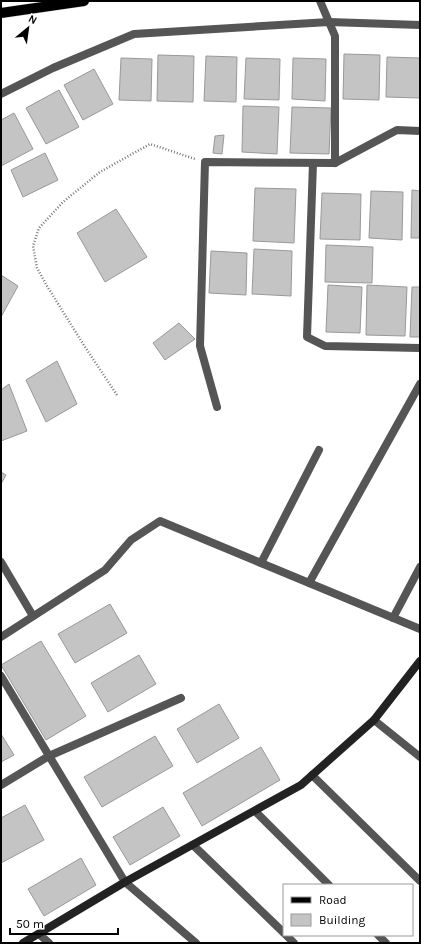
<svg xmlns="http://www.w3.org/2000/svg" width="421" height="944" font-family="Karla,sans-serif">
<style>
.building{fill:#c4c4c4;stroke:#999}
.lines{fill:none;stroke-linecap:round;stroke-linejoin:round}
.primary-casing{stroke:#dbdbdb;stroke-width:11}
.path{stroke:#777;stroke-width:2.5;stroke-dasharray:1 2;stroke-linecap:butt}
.street{stroke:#555;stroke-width:8}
.secondary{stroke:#222;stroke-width:8}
.primary{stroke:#000;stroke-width:10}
</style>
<rect width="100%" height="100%" fill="#fff"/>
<g class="building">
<path d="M344,54L380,55L379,100L343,99Z"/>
<path d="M158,55L194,56L193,102L157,101Z"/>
<path d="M206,56L237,57L236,102L204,101Z"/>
<path d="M387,57L420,58V98L386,97Z"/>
<path d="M121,58L152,59L151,101L119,100Z"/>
<path d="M246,58L280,59L279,100L244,99Z"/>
<path d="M293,58L326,59L325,101L292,99Z"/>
<path d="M94,69L113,104L83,120L64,85Z"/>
<path d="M59,90L79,127L46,144L26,108Z"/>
<path d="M243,106L279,107L277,154L242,152Z"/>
<path d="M292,107L331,108L329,154L290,153Z"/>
<path d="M14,113L33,149L1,166V120Z"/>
<path d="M224,135L222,154L213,153L215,136Z"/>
<path d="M45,153L58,180L23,197L11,170Z"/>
<path d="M255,188L296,189L294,243L253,241Z"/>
<path d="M412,190L420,191V238H411Z"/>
<path d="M371,191L403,192L402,240L369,238Z"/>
<path d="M322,193L361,194L360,240L320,239Z"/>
<path d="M116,209L147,257L105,282L77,233Z"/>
<path d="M326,245L373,247L372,283L325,282Z"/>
<path d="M254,249L292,251L291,296L252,294Z"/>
<path d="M211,251L247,253L246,295L209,293Z"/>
<path d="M1,275L18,286L1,317Z"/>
<path d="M328,285L362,287L360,333L326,332Z"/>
<path d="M367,285L407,287L405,336L366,335Z"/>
<path d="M412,287H420V337H410Z"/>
<path d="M179,323L195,339L165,360L153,343Z"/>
<path d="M57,361L77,404L46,422L26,380Z"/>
<path d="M9,384L27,431L1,441V390Z"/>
<path d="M1,472L6,475L1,484Z"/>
<path d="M110,604L127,633L75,663L58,634Z"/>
<path d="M41,641L86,716L46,740L1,665Z"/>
<path d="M139,655L156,684L108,712L91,683Z"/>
<path d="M219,704L239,738L197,763L177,729Z"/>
<path d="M1,734L14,755L1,762Z"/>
<path d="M155,736L173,766L102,807L84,777Z"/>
<path d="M261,747L280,780L202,826L183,793Z"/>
<path d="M25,805L44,840L1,863V818Z"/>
<path d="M163,807L180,836L130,865L113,837Z"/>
<path d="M81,858L96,885L44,916L28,889Z"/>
</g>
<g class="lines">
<defs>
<path id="primary" d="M1,13L84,1"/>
</defs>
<use href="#primary" class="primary-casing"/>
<path class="path" d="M117,395L85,347L47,286L37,268L33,246L39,228L63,202L100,172L150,144L195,159"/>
<g class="street">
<path d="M1,94L53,68L134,34L329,22L420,25"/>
<path d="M313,163L307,337L325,346L420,348"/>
<path d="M335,163L397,130L420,131"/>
<path d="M217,407L200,346L205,162L335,163V36L320,1"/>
<path d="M1,562L33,616"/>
<path d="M261,563L319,450"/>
<path d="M309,583L420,384"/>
<path d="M393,618L420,567"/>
<path d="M1,637L105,570L131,540L160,521L420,629"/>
<path d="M1,676L125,882L196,943"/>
<path d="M374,720L420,757"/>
<path d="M312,775L420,881"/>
<path d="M1,785L49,756L181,698"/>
<path d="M255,811L329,885"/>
<path d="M193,845L284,933"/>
<path d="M39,934L49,943"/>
<path d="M286,935L294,943"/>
<path d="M378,935L386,943"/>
</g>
<path class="secondary" d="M23,943L125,882L301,785L374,720L420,661"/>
<use href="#primary" class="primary"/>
</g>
<rect width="421" height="944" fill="none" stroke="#000000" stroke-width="4"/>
<rect x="283" y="884" width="130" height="52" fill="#ffffff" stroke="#999999"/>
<rect x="291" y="897" width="20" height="6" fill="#000000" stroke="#999999"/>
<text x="319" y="904" font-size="12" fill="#000000">Road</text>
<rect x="291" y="914" width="20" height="12" fill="#c4c4c4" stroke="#999999"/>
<text x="319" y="924" font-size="12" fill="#000000">Building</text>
<g transform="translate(28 28) rotate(29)" stroke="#ffffff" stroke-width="3" paint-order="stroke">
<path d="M0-3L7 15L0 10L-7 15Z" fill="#000000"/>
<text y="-6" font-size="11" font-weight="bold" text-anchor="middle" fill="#000000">N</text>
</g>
<path d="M10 928v6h108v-6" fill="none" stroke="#000000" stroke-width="2"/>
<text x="16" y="928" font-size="12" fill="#000000" stroke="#ffffff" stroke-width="3" paint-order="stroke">50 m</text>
</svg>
